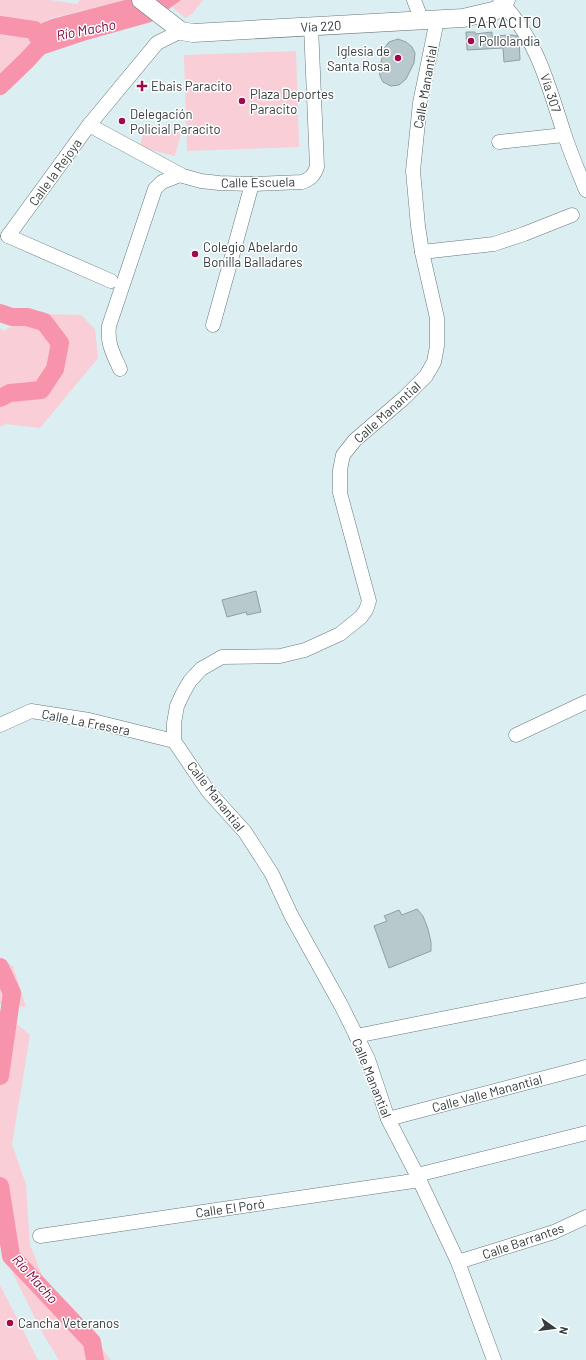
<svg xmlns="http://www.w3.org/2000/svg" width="586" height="1360" font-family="Barlow,sans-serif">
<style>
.green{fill:#f9ced7}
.water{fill:#f793ab}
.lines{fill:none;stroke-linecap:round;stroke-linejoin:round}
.river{stroke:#f793ab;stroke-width:18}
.building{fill:#b7c9cc;stroke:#8ea0a2}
.minor-casing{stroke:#68787b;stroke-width:15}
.major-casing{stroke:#68787b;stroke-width:19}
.minor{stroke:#fff;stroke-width:14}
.major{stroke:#fff;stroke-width:18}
.poi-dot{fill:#a20a4b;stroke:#fff;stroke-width:1.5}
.labels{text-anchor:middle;stroke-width:3;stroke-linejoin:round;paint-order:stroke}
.street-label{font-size:13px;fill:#353c3e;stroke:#fff}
.poi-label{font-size:13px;fill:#353c3e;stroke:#fff;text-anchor:start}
.water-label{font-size:14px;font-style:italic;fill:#82093b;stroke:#fff}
.quarter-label{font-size:15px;letter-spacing:1px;fill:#353c3e;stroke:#fff}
</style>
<rect width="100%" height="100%" fill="#dbeef1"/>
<g class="green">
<path d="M0,0H50L77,4L80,0H121L123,1L52,18L42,23L37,36L46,38L27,59L0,78Z"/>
<path d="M181,0H203L193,13L185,18L172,7Z"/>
<path d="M296,51L299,147L187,151L184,55Z"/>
<path d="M145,124L181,133L175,156L140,147Z"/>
<path d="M45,314L81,315L95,329L98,358L40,428L6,424L0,427V328L4,331L25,318Z"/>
<path d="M0,960L13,966L26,1007L0,1004Z"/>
<path d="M7,1016L30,1035L12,1144L26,1185L30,1245L42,1275L74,1312L111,1360H59L43,1334L3,1253L0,1244V1038Z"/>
<path d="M0,1285L38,1360H0Z"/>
</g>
<path class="water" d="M125,0H181L151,22L87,40L27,60L48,37L37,36L34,30L42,23L52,19Z"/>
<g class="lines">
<g class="river">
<path d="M0,25L34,30L37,36L70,34"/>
<path d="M0,86L27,60L48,37"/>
<path d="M0,313L12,317H27L44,322L60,343L55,369L41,390L10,393L0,398"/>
<path d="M0,967L12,993L0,1076"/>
<path d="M0,1186L11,1256L92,1342L95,1360"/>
</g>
</g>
<g class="building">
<path d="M466,32H475V34L492,32V36L512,35L517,36L519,39L520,60L504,62L503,48L467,50Z"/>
<path d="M398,39L406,42L412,47L415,53L414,63L406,79L399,85L391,86L383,82L380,76L379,69L385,47L389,42Z"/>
<path d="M256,591L261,612L247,615L246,612L227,617L222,600Z"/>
<path d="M417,909L423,916L428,929L431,942V951L389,968L374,926L387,921L384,916L399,910L402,915Z"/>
</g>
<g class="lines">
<defs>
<g id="minor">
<path d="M414,0L422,21"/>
<path d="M503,4C538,42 548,85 564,133C570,152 578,171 586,190"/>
<path d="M437,20L420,103L413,171L418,226L422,252L437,318V346L434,362L426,376L404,398L355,440L343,455L340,470V493L369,601L366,610L361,617L340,634L305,650L280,656L222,657L201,669L190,681L183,693L177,706L174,723V741L208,791L245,832L272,874L291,915L341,1005L368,1059L388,1119L417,1175L458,1262L494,1360"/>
<path d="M89,125L183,176L201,181L219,183L252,184L302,182C311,179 314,175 317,167L311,26"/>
<path d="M499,142L564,135"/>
<path d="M8,236L89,125L157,43L181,31"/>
<path d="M8,236L111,281"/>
<path d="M422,252L494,244L524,234L572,215"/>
<path d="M213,325L252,184"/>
<path d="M120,369C113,353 107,344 109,326L155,189L162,182L180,175"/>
<path d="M0,725L31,711L89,720L174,741"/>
<path d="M516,735L586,702"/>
<path d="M356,1036L586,990"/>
<path d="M388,1119L586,1067"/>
<path d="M417,1175L586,1133"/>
<path d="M40,1236L420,1180"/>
<path d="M458,1262L554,1232L586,1217"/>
</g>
<path id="major" d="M141,0L181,31L193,33L463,18L497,10L506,0"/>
</defs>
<use href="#minor" class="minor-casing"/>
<use href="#major" class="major-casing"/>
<use href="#minor" class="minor"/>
<use href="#major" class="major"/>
</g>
<g class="poi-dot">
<circle cx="471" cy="41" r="4"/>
<circle cx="398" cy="58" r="4"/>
<path d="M140 80h4v4h4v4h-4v4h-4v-4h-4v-4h4z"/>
<circle cx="242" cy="101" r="4"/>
<circle cx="122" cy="121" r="4"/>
<circle cx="195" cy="254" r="4"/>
<circle cx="10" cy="1323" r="4"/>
</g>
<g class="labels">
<g class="street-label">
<text transform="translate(321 26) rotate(-3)" y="5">Vía 220</text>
<text transform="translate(425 87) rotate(-80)" y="5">Calle Manantial</text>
<text transform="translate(551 93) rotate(72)" y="5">Vía 307</text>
<text transform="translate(55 172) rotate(-54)" y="5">Calle la Rejoya</text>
<text transform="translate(258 182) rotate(-1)" y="5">Calle Escuela</text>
<text transform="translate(387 412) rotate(-42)" y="5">Calle Manantial</text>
<text transform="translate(86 722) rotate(11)" y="5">Calle La Fresera</text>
<text transform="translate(216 796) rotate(52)" y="5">Calle Manantial</text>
<text transform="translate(372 1078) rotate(68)" y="5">Calle Manantial</text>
<text transform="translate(487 1093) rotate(-15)" y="5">Calle Valle Manantial</text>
<text transform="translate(230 1208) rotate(-8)" y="5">Calle El Poró</text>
<text transform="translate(523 1241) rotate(-19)" y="5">Calle Barrantes</text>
</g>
<g class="poi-label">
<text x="479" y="46">Pollolandia</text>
<text x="390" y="56" text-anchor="end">Iglesia de<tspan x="390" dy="15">Santa Rosa</tspan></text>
<text x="151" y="91">Ebais Paracito</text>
<text x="250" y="99">Plaza Deportes<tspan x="250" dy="15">Paracito</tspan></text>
<text x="130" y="119">Delegación<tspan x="130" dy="15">Policial Paracito</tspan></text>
<text x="203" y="252">Colegio Abelardo<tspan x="203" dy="15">Bonilla Balladares</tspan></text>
<text x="18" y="1328">Cancha Veteranos</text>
</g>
<g class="water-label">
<text transform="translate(86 30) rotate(-11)" y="5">Río Macho</text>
<text transform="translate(35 1279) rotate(48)" y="5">Río Macho</text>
</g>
<g class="quarter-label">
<text x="505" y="28">PARACITO</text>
</g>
</g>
<g transform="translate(554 1328) rotate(104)" stroke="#ffffff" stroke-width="3" paint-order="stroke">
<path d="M0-3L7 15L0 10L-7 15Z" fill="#353c3e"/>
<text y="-6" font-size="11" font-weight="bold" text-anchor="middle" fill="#353c3e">N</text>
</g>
</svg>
